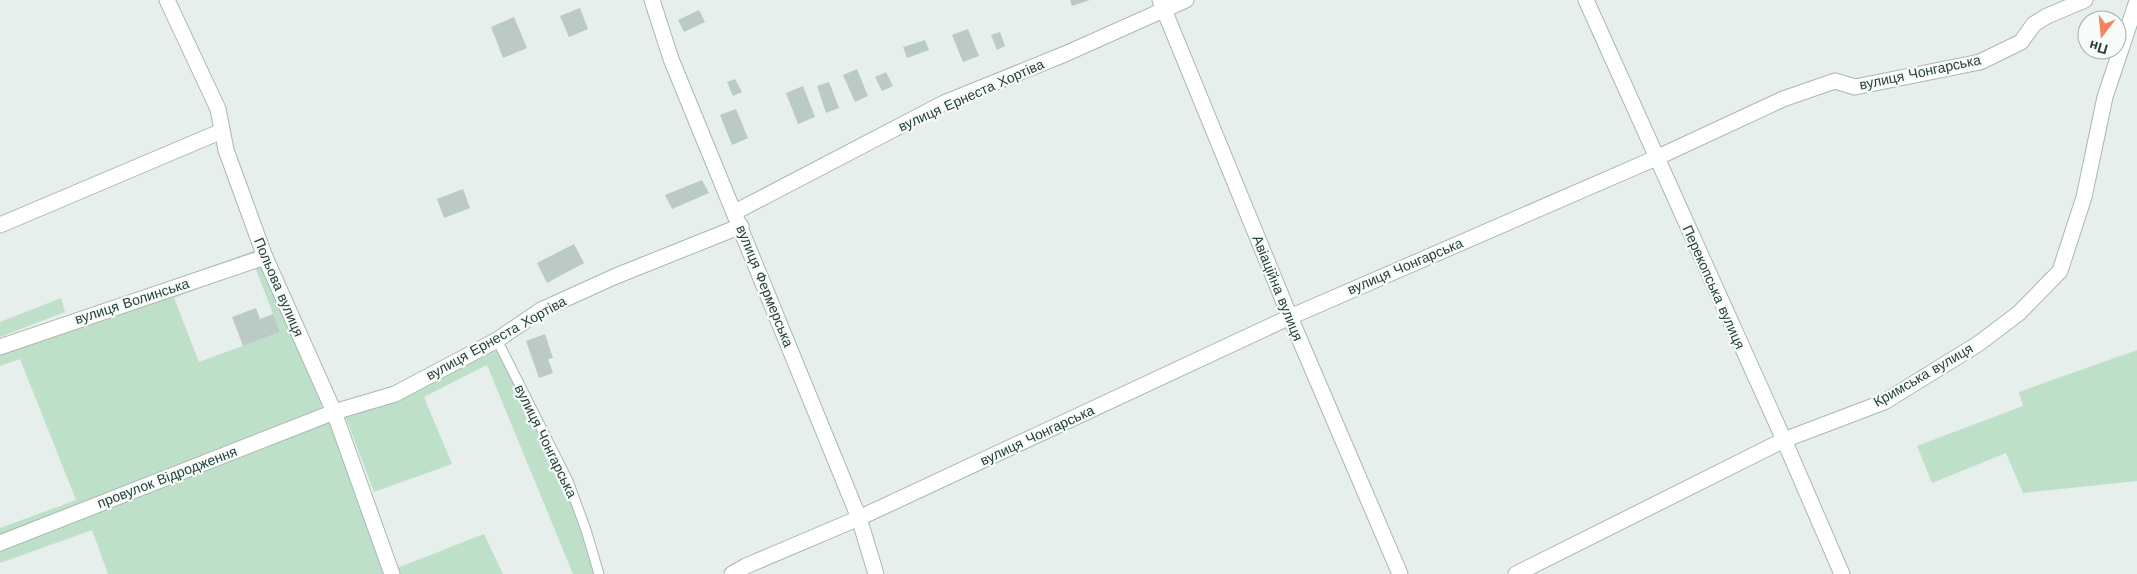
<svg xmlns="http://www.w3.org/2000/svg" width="2137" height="574" font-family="'Work Sans',sans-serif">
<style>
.green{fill:#bfe0c8;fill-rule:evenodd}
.building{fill:#bbcac4}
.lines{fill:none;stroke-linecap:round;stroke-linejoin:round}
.service-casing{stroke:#a8b8b2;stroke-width:11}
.minor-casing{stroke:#a8b8b2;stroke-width:17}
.service{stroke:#fff;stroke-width:9}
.minor{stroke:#fff;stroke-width:15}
.labels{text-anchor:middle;stroke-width:4.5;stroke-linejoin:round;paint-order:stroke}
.street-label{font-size:14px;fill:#24423a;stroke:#f7fbf9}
</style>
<rect width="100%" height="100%" fill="#e6efeb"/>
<g class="green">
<path d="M253,251H260L323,397L321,408L316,414L0,538V528L76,500L20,359L0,366V343ZM255,267L280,332L199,362L174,298Z"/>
<path d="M61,298L65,312L0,337V322Z"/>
<path d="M490,349L496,351L501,356L569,490L595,574H573L487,365L424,397L452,464L374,492L346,418L347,413Z"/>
<path d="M2137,350V481L2023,493L2006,453L1932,483L1917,446L2023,406L2019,392Z"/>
<path d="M333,417L392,574H108L92,530L0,563V545Z"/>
<path d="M484,534L503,574H399L397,568Z"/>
</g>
<g class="building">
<path d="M1070,0H1090L1072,6Z"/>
<path d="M580,8L588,29L569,37L560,16Z"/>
<path d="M699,10L705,22L684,32L678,20Z"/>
<path d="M514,17L527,48L503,58L491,27Z"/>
<path d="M968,29L979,56L963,62L952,35Z"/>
<path d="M1000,32L1005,46L997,50L991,35Z"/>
<path d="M925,40L929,50L907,58L903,47Z"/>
<path d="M857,69L868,96L855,102L843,75Z"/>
<path d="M886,72L893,86L882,91L875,77Z"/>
<path d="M735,79L742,92L733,96L727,82Z"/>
<path d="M829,82L839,108L826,113L817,86Z"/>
<path d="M803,86L815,117L798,124L786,93Z"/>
<path d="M736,109L748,138L732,145L720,115Z"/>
<path d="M702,180L709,193L672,209L665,195Z"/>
<path d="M463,189L470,208L444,218L437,199Z"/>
<path d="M574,244L584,263L547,283L537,263Z"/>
<path d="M256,308L260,319L273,314L280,332L243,346L232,317Z"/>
<path d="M545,334L553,358L548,359L553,373L539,378L526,341Z"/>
</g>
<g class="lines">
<defs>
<path id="service" d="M497,340L568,481L586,530L599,574"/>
<g id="minor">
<path d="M167,0L218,109L226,150L265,257L334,412L392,574"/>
<path d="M652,0L671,59L859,518L876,574"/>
<path d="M1160,0L1290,317L1400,574"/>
<path d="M1586,0L1784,440L1842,574"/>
<path d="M735,212L944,103L1065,54L1186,0"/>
<path d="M0,225L222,131"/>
<path d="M0,347L265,257"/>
<path d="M0,543L334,412L395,394L497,340L541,310L616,276L741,226"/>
<path d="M732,574L746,566L859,518L1290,317L1656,158L1783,99L1835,81L1855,87L1980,62L2021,42L2034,24L2047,16L2085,0"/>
<path d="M1516,574L1784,440L1884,402L1978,344L2019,313L2060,271L2084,197L2105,97L2137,1"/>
</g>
</defs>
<use href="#service" class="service-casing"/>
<use href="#minor" class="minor-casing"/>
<use href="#service" class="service"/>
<use href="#minor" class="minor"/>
</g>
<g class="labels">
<g class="street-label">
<text transform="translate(1920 72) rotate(-12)" y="5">вулиця Чонгарська</text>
<text transform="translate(971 95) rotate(-24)" y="5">вулиця Ернеста Хортіва</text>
<text transform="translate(1405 266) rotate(-23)" y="5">вулиця Чонгарська</text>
<text transform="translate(765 286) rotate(68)" y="5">вулиця Фермерська</text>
<text transform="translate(279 287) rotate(67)" y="5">Польова вулиця</text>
<text transform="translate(1714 287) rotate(66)" y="5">Перекопська вулиця</text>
<text transform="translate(1278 288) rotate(68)" y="5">Авіаційна вулиця</text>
<text transform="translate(132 301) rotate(-18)" y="5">вулиця Волинська</text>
<text transform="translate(496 338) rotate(-29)" y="5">вулиця Ернеста Хортіва</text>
<text transform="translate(1923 375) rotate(-30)" y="5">Кримська вулиця</text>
<text transform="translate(1037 435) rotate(-25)" y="5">вулиця Чонгарська</text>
<text transform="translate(546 441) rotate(64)" y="5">вулиця Чонгарська</text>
<text transform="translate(167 477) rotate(-21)" y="5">провулок Відродження</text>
</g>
</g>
<g transform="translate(2102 35) rotate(196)"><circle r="24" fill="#f7fbf9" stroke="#a3b1ad"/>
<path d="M0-4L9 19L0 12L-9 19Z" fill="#f4845f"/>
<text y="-8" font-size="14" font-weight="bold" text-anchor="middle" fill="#24423a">Пн</text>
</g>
</svg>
